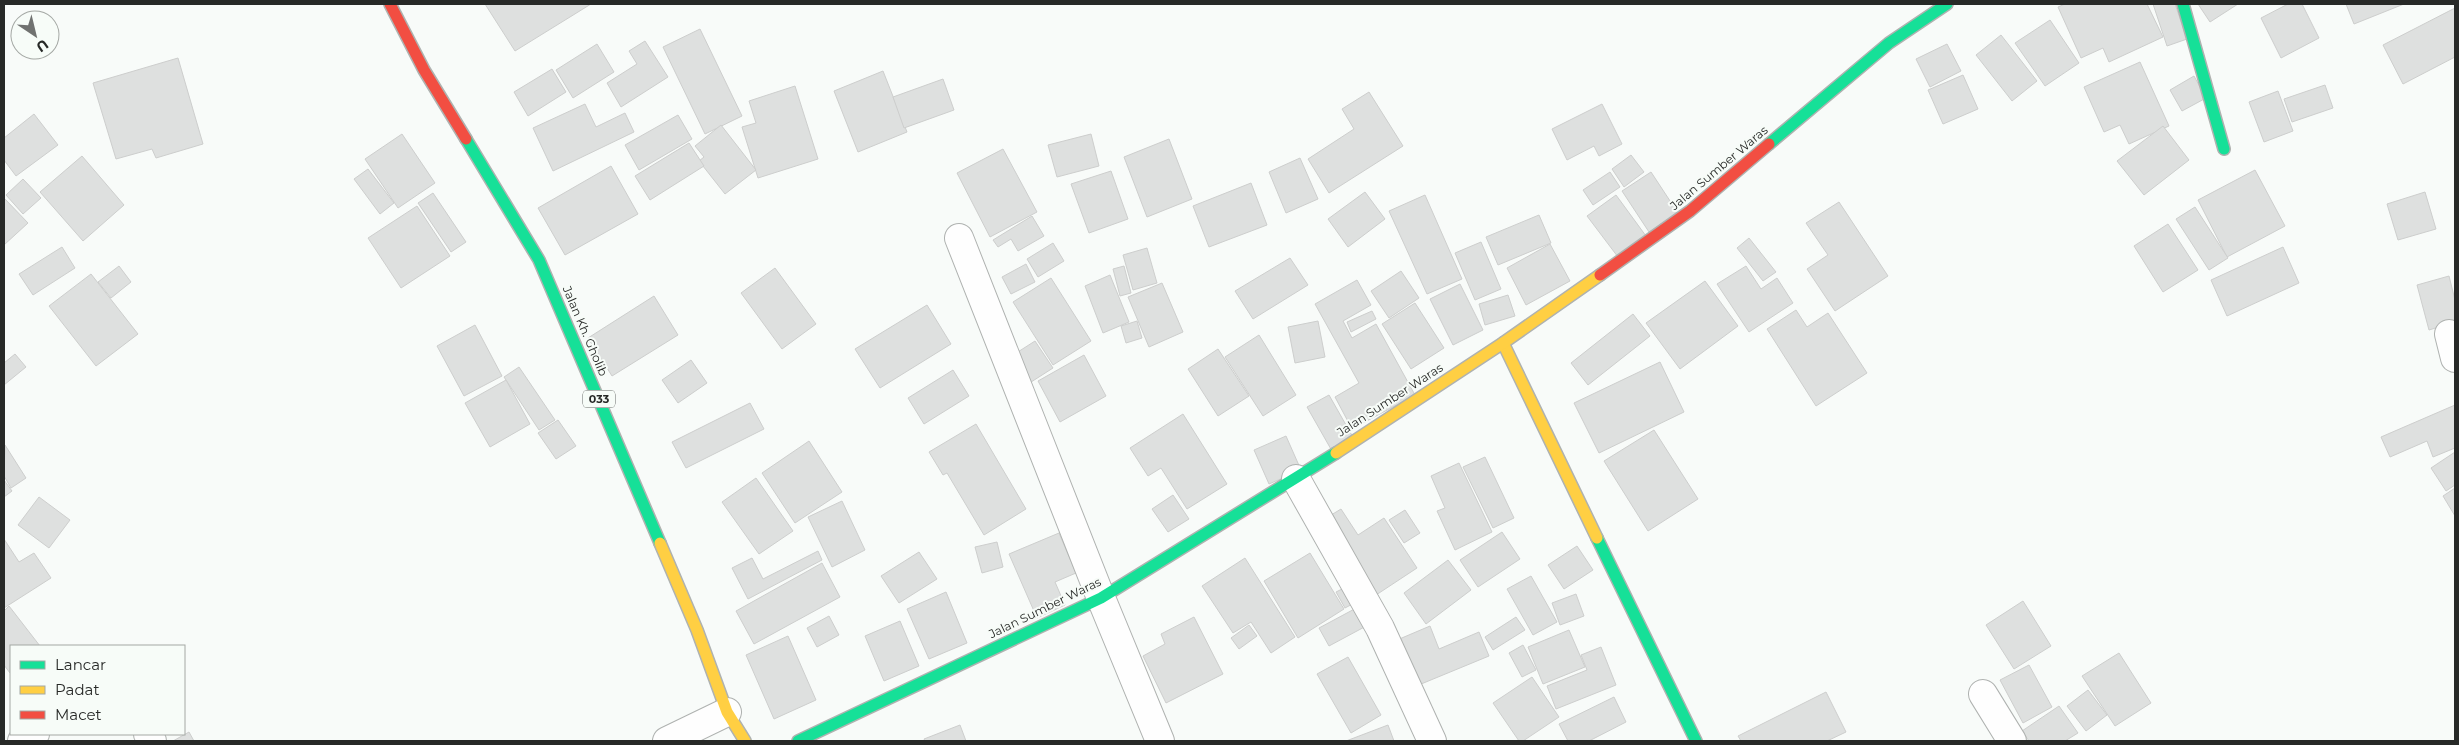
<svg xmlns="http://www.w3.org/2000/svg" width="2459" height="745" font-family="Montserrat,sans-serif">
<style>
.building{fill:#dee0df;stroke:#cdcecd}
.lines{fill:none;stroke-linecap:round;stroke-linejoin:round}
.street-casing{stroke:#afb2b0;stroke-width:30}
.fast-casing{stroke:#afb2b0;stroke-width:14}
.slow-casing{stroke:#afb2b0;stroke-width:14}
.jam-casing{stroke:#afb2b0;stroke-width:14}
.street{stroke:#fefefe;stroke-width:28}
.fast{stroke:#16e098;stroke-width:11}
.slow{stroke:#ffcf43;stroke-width:11}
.jam{stroke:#f24e42;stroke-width:11}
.labels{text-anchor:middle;stroke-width:4;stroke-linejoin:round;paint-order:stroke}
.shield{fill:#f7fcf8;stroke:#656866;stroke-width:1}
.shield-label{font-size:11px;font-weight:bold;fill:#272927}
.street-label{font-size:12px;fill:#272927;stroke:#f7fcf8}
</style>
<rect width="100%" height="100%" fill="#f8fbf9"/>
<g class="building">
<path d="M485,4H591L515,51Z"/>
<path d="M2065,4H2147L2163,37L2109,62L2103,48L2081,58L2058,7Z"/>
<path d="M2153,4H2175L2187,39L2167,46Z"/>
<path d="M2198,4H2238L2210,22Z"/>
<path d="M2288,4H2302L2319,38L2281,58L2261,18Z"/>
<path d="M2346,4H2404L2354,24Z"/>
<path d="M2455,8V57L2403,84L2383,45Z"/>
<path d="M2050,20L2079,63L2045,86L2015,43Z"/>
<path d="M700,29L742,116L705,134L663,47Z"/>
<path d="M2001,35L2037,81L2012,101L1976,55Z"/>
<path d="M645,41L668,77L621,107L607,83L637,64L629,51Z"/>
<path d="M597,44L614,72L573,98L556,70Z"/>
<path d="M1947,44L1961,71L1930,87L1916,59Z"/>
<path d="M178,58L203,144L156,158L152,149L116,159L93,83Z"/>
<path d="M2140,62L2169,126L2129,144L2120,125L2104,132L2084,87Z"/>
<path d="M552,69L566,92L528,116L514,92Z"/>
<path d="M883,71L907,132L858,152L834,91Z"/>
<path d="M1963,75L1978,109L1943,124L1928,90Z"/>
<path d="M2194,76L2206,98L2182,111L2170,90Z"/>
<path d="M943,79L954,110L904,128L893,97Z"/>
<path d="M2325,85L2333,108L2292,122L2284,99Z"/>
<path d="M795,86L818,159L758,178L742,127L756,123L749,101Z"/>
<path d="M2278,91L2293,131L2264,142L2249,102Z"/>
<path d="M1369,92L1403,146L1329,193L1308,159L1354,129L1342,109Z"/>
<path d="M585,104L596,127L625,113L634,132L553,171L533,128Z"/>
<path d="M1602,104L1622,144L1599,156L1594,146L1567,160L1552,129Z"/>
<path d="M34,114L58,145L16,176L4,160V138Z"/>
<path d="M678,115L692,139L639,170L625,145Z"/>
<path d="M721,125L756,170L725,194L699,161L704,157L695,146Z"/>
<path d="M2163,126L2189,160L2144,195L2117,161Z"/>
<path d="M402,134L435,183L398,208L365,159Z"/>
<path d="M1091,134L1099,166L1057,177L1048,145Z"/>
<path d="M1169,139L1192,199L1147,217L1124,157Z"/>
<path d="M689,143L704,166L650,200L635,176Z"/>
<path d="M1003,149L1037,212L990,237L957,173Z"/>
<path d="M1631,155L1644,172L1624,187L1612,169Z"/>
<path d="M82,156L124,205L83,241L40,192Z"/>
<path d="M1300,158L1318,199L1286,213L1269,172Z"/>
<path d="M611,166L638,214L565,255L538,208Z"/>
<path d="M368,169L394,203L380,214L354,179Z"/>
<path d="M2255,170L2285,226L2227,257L2198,200Z"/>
<path d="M1111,171L1128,219L1089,233L1071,184Z"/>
<path d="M1610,172L1620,187L1593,205L1583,190Z"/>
<path d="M1651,172L1678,213L1649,232L1622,191Z"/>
<path d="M23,179L41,198L23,214L6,195Z"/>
<path d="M1251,183L1267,225L1209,247L1193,206Z"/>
<path d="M1365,192L1385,219L1348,247L1328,219Z"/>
<path d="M2425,192L2436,229L2398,240L2387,204Z"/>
<path d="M433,193L466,242L451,252L418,203Z"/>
<path d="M1425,195L1462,279L1427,294L1389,211Z"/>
<path d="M1616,195L1646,236L1618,257L1587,216Z"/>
<path d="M5,199L28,223L4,245V200Z"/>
<path d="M1839,202L1888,276L1835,311L1807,269L1828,255L1806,223Z"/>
<path d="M417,206L450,256L401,288L368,238Z"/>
<path d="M2195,207L2228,258L2209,270L2176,219Z"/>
<path d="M1539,215L1551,243L1498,265L1486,237Z"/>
<path d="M1032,216L1044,236L1018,251L1011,239L998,247L993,240Z"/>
<path d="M2168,224L2198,270L2163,292L2134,246Z"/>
<path d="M1749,238L1776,272L1763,281L1737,248Z"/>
<path d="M1481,242L1501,289L1475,300L1455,253Z"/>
<path d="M1053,243L1064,261L1038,277L1027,259Z"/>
<path d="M1550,244L1570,281L1526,305L1507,268Z"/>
<path d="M62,247L75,268L33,295L19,274Z"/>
<path d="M2283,247L2299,283L2227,316L2211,280Z"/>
<path d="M1147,248L1157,283L1133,290L1123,255Z"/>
<path d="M1290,258L1308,285L1253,319L1235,291Z"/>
<path d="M1026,264L1035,282L1011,294L1002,277Z"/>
<path d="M119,266L131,282L111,298L98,282Z"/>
<path d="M1124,266L1131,293L1120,296L1113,269Z"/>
<path d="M1746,266L1761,289L1777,278L1793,303L1749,332L1717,284Z"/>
<path d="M775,268L816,324L782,349L741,293Z"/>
<path d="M1401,271L1419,298L1389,318L1371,291Z"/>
<path d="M91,274L138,334L96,366L49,306Z"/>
<path d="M1110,275L1129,322L1103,333L1085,286Z"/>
<path d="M2449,276L2455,300V322L2429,330L2417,285Z"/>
<path d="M1051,278L1091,341L1053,365L1013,302Z"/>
<path d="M1357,280L1371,305L1343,321L1352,338L1376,324L1415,395L1352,429L1335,397L1359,383L1315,304Z"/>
<path d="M1705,281L1738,326L1680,369L1646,323Z"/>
<path d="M1162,283L1183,332L1149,347L1128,297Z"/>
<path d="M1460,284L1483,330L1453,345L1430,299Z"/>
<path d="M1508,295L1515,316L1485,325L1479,304Z"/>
<path d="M654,296L678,335L612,376L588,338Z"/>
<path d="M1415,303L1444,348L1411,369L1382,324Z"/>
<path d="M927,305L951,344L880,388L855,349Z"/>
<path d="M1796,310L1807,327L1828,313L1867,373L1816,406L1767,329Z"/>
<path d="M1372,311L1376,319L1351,332L1347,322Z"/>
<path d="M1633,314L1650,336L1588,385L1571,363Z"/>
<path d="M1137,321L1142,338L1126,343L1121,326Z"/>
<path d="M1318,321L1325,357L1295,363L1288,327Z"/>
<path d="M475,325L502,376L464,396L437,346Z"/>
<path d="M1259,335L1296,395L1263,416L1225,357Z"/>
<path d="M1035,341L1053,368L1028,384L1010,357Z"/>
<path d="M1218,349L1249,396L1218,416L1188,369Z"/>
<path d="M15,354L26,367L4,385V363Z"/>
<path d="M1084,355L1106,396L1060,422L1038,381Z"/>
<path d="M691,360L707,383L678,403L662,380Z"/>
<path d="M1660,362L1684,412L1599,453L1574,403Z"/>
<path d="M519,367L555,420L539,430L504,377Z"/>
<path d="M953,370L969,396L924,424L908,398Z"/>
<path d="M506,380L530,424L490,447L465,403Z"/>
<path d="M1329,395L1354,439L1332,451L1307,407Z"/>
<path d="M750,403L764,429L686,468L672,442Z"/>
<path d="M2455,405V448L2433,457L2427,441L2390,457L2381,437Z"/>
<path d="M1183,414L1227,484L1187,509L1161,468L1148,476L1130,448Z"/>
<path d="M558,420L576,446L556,459L538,433Z"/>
<path d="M976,424L1026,509L984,535L947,473L943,475L929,452Z"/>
<path d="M1654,430L1698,499L1648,531L1604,461Z"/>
<path d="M1286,436L1301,470L1269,484L1254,450Z"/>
<path d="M809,441L842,492L795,523L762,473Z"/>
<path d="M5,445L26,478L11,488L4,476Z"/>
<path d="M2455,452V485L2446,491L2431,468Z"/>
<path d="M1485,457L1514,518L1493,528L1463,467Z"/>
<path d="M1459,463L1492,532L1455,550L1437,511L1445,508L1431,476Z"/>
<path d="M756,478L793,531L759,554L722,502Z"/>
<path d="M4,480L12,491L4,497Z"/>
<path d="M2455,488V516L2443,496Z"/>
<path d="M1173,495L1189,519L1168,532L1152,509Z"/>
<path d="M39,497L70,520L49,548L18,525Z"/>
<path d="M842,501L865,550L832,567L808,517Z"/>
<path d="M1341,509L1358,535L1384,518L1417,568L1373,597L1323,520Z"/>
<path d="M1405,510L1420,533L1404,543L1389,520Z"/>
<path d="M1502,532L1520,559L1478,587L1460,560Z"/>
<path d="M1059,533L1076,573L1055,582L1065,605L1037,618L1009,554Z"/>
<path d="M4,539L19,562L34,553L51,578L4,608Z"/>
<path d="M997,542L1003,567L982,573L975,547Z"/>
<path d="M1577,546L1593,570L1564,589L1548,565Z"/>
<path d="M818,551L822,560L748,599L732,568L752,558L763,579Z"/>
<path d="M919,552L937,579L899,603L881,576Z"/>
<path d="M1310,553L1344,609L1298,638L1264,581Z"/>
<path d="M1245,558L1295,637L1271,653L1251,622L1233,633L1202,586Z"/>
<path d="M1448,560L1471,590L1426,624L1404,593Z"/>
<path d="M822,563L840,597L754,644L736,611Z"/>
<path d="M1531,576L1557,622L1533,635L1507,589Z"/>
<path d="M1350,585L1358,601L1345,608L1336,592Z"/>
<path d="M946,592L967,643L929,659L907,609Z"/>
<path d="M1576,594L1584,616L1560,625L1552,603Z"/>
<path d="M2023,601L2051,646L2014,669L1986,625Z"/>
<path d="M9,606L40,646H11L10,673L4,665V611Z"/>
<path d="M1360,606L1370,624L1329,646L1319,628Z"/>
<path d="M829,616L839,635L817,647L807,628Z"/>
<path d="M1194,617L1223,674L1166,703L1143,656L1165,644L1161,634Z"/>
<path d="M1516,617L1525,630L1493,650L1485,637Z"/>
<path d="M900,621L919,666L884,681L865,636Z"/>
<path d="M1249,625L1257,636L1239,649L1231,638Z"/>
<path d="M1430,626L1439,649L1479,632L1489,656L1409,689L1390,643Z"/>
<path d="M1569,630L1585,667L1543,684L1528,647Z"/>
<path d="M788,636L816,700L774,719L746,655Z"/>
<path d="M1523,645L1536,670L1522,677L1509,653Z"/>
<path d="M1601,647L1616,685L1556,709L1547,686L1587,670L1581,655Z"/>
<path d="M2119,653L2151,703L2115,726L2082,676Z"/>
<path d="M1348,657L1381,715L1351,733L1317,674Z"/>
<path d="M2029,665L2052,707L2023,723L2000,680Z"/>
<path d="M1532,677L1559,717L1523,741H1519L1493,703Z"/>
<path d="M2088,690L2107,715L2086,731L2067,706Z"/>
<path d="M1826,692L1846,732L1827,741H1741L1738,736Z"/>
<path d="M1614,697L1626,722L1589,741H1568L1559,724Z"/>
<path d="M2059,706L2078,733L2065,741H2029L2022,731Z"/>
<path d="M960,725L966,741H925L924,739Z"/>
<path d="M1388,725L1394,741H1346Z"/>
<path d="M189,732L194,741H173Z"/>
</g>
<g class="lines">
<defs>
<g id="street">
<path d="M959,238L1101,598L1160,741"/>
<path d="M2449,334L2455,358"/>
<path d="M1296,479L1380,628L1432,741"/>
<path d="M1983,694L2012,741"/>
<path d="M148,734L152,741"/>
<path d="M22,741L35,734"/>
<path d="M667,741L727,712"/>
</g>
<g id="fast">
<path d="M2183,4L2224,149"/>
<path d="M466,139L539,260L660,543"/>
<path d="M1769,144L1889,43L1947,4"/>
<path d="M1597,538L1696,741"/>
<path d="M798,741L1101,598L1336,453"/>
</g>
<g id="slow">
<path d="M1503,343L1597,538"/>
<path d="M1336,453L1503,343L1600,275"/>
<path d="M660,543L697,630L727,712L745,741"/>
</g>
<g id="jam">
<path d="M390,4L424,70L466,139"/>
<path d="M1600,275L1690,211L1769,144"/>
</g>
</defs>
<use href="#street" class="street-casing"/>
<use href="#fast" class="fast-casing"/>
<use href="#slow" class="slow-casing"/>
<use href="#jam" class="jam-casing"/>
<use href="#street" class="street"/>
<use href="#fast" class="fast"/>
<use href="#slow" class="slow"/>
<use href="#jam" class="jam"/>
</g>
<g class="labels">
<rect class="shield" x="583" y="390.5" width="32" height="17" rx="4"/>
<g class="shield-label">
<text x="599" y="403">033</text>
</g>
<g class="street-label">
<text transform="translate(1719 168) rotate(-40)" y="4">Jalan Sumber Waras</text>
<text transform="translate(585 331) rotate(67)" y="4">Jalan Kh. Gholib</text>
<text transform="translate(1390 400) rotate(-33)" y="4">Jalan Sumber Waras</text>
<text transform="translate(1045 608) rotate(-26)" y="4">Jalan Sumber Waras</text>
</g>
</g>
<rect width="2459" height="745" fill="none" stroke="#272927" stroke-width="10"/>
<rect x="10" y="645" width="175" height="90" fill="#f7fcf8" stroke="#a4a8a4"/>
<rect x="20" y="661" width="25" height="8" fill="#16e098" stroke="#a4a8a4"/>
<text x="55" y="670" font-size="15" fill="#272927">Lancar</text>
<rect x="20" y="686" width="25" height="8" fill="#ffcf43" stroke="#a4a8a4"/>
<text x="55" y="695" font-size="15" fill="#272927">Padat</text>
<rect x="20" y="711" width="25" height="8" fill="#f24e42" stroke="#a4a8a4"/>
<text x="55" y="720" font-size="15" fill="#272927">Macet</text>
<g transform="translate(35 35) rotate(145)"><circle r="24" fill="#f7fcf8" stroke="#a4a8a4"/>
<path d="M0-4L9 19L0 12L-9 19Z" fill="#707270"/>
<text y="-8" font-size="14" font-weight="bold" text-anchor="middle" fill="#272927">U</text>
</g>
</svg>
